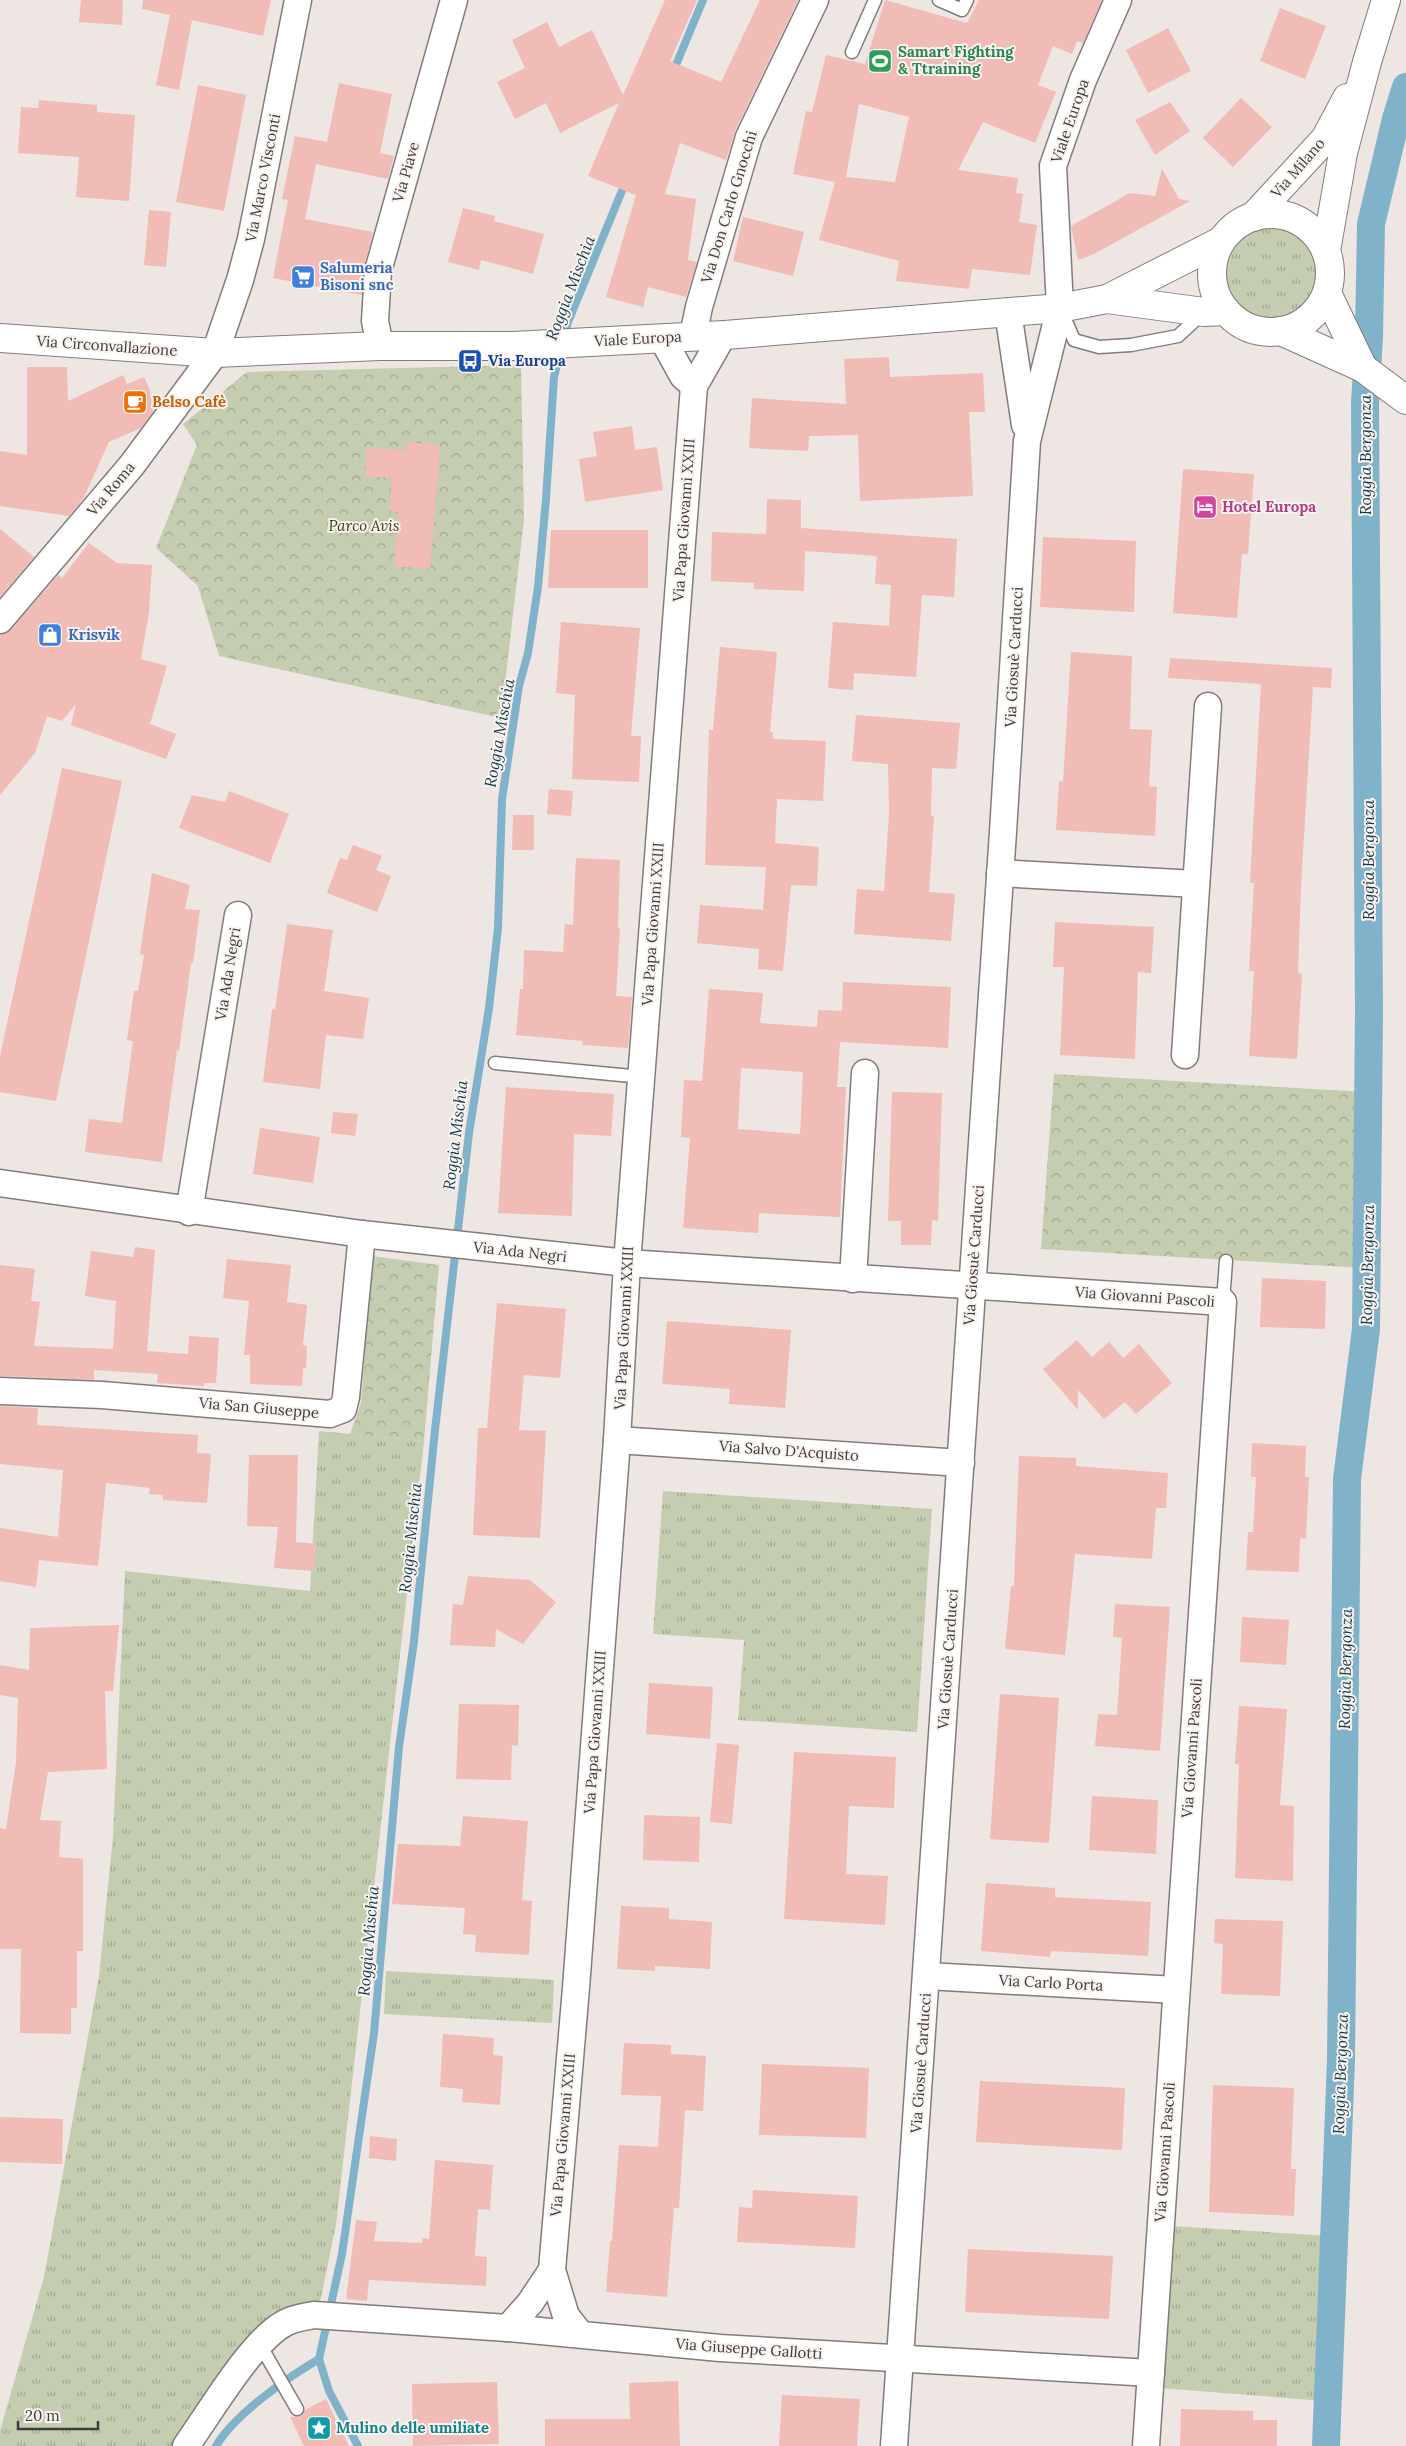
<svg xmlns="http://www.w3.org/2000/svg" width="1406" height="2446" font-family="Lora,serif">
<style>
.grass{fill:url(#grass-tufts)}
.park{fill:url(#park-crowns)}
.lines{fill:none;stroke-linecap:round;stroke-linejoin:round}
.stream{stroke:#80b2c9;stroke-width:8}
.canal{stroke:#80b2c9;stroke-width:28}
.building{fill:#f1bbb6;fill-rule:evenodd}
.lane-casing{stroke:#837c7a;stroke-width:15}
.street-casing{stroke:#837c7a;stroke-width:29}
.secondary-casing{stroke:#837c7a;stroke-width:30}
.lane{stroke:#fff;stroke-width:12}
.street{stroke:#fff;stroke-width:26}
.secondary{stroke:#fff;stroke-width:28}
.labels{text-anchor:middle;stroke-width:4;stroke-linejoin:round;paint-order:stroke}
.leisure-label{font-size:15px;font-weight:bold;fill:#27864d;stroke:#faf3f0;text-anchor:start}
.street-label{font-size:15px;fill:#3f3c3b;stroke:#faf3f0}
.shop-label{font-size:15px;font-weight:bold;fill:#366cbe;stroke:#faf3f0;text-anchor:start}
.transit-label{font-size:15px;font-weight:bold;fill:#164399;stroke:#faf3f0;text-anchor:start}
.food-label{font-size:15px;font-weight:bold;fill:#c56008;stroke:#faf3f0;text-anchor:start}
.hotel-label{font-size:15px;font-weight:bold;fill:#b23c85;stroke:#faf3f0;text-anchor:start}
.park-label{font-size:15px;font-style:italic;fill:#333f0c;stroke:#faf3f0}
.culture-label{font-size:15px;font-weight:bold;fill:#0d838f;stroke:#faf3f0;text-anchor:start}
.water-label{font-size:16px;font-style:italic;fill:#0d394a;stroke:#faf3f0}
</style>
<defs>
<pattern id="grass-tufts" width="24" height="20" patternUnits="userSpaceOnUse" patternTransform="scale(1.25)"><rect width="24" height="20" fill="#c4cdaf"/><path d="M3 7l-1-3M5 7V3M7 7l1-3M15 17l-1-3M17 17v-4M19 17l1-3" fill="none" stroke="#a1a890"/></pattern>
<pattern id="park-crowns" width="20" height="18" patternUnits="userSpaceOnUse" patternTransform="scale(1.25)"><rect width="20" height="18" fill="#c4cdaf"/><path d="M2 6a3 3 0 1 1 6 0M12 15a3 3 0 1 1 6 0" fill="none" stroke="#a1a890"/></pattern>
</defs>
<rect width="100%" height="100%" fill="#ede6e3"/>
<g class="grass">
<circle cx="1270" cy="273" r="46"/>
<path d="M319,1431L424,1441L336,2225L320,2302L273,2312L239,2347L178,2446H0V2431L44,2277L99,1976L113,1836L125,1571L310,1591Z"/>
<path d="M663,1491L932,1509L917,1732L738,1720L744,1640L653,1634Z"/>
<path d="M386,1971L554,1980L552,2023L384,2014Z"/>
<path d="M1172,2226L1330,2236L1325,2401L1160,2388Z"/>
</g>
<g class="park">
<path d="M521,365L524,519L501,718L219,656L198,586L156,548L197,445L183,424L247,372Z"/>
<path d="M1054,1074L1365,1092L1364,1268L1041,1249Z"/>
<path d="M372,1256L439,1265L424,1441L350,1434L361,1403Z"/>
</g>
<g class="lines">
<g class="stream">
<path d="M673,72L703,0"/>
<path d="M564,338L568,322L626,181"/>
<path d="M216,2446C235,2414 287,2378 319,2359"/>
<path d="M358,2446L329,2391L319,2359L342,2254L374,2033L399,1747L414,1641L435,1430L469,1133L489,1008L498,928L502,799L519,686L528,653L538,587L546,499L554,377L561,349"/>
</g>
<path class="canal" d="M1326,2446L1341,2060L1347,1479L1366,1329L1369,1011L1365,403L1369,337L1371,224L1396,119L1406,87"/>
</g>
<g class="building">
<path d="M81,0H123L122,25L79,22Z"/>
<path d="M143,0H271L263,36L192,20L179,90L156,85L170,15L142,9Z"/>
<path d="M665,0H697L670,61L721,82L760,0H798L735,131L726,160L680,143L665,194L696,199L688,260L697,262L686,297L648,287L643,307L606,297L636,195L588,176L619,103L560,133L546,103L515,119L497,82L525,68L512,40L547,22L559,47L592,30L623,95Z"/>
<path d="M885,0L967,23L979,0H1102L1083,43L1077,41L1072,54L1053,46L1038,85L1056,92L1035,143L983,122L958,170L1018,178L1016,193L1023,194L1019,222L1037,225L1030,275L972,269L969,289L896,281L899,261L819,240L835,182L793,174L806,111L812,112L826,55L865,64ZM859,104L909,117L895,182L846,177Z"/>
<path d="M1280,8L1326,26L1305,79L1260,61Z"/>
<path d="M1168,28L1191,71L1148,93L1126,50Z"/>
<path d="M339,83L392,94L380,153L394,156L388,179L316,164L305,219L373,232L364,267L362,295L273,278L288,200L282,199L295,136L327,142Z"/>
<path d="M198,85L246,95L224,211L176,202Z"/>
<path d="M1241,98L1272,127L1233,167L1203,138Z"/>
<path d="M39,100L97,105V112L135,115L129,201L76,197L79,157L18,153L21,107L38,108Z"/>
<path d="M1170,102L1190,131L1155,155L1135,120Z"/>
<path d="M1162,169L1179,199L1190,201L1094,254L1078,260L1071,226L1130,193L1155,196Z"/>
<path d="M463,208L495,216L494,221L544,234L533,274L481,260L479,270L448,262Z"/>
<path d="M149,210L171,212L166,267L144,265Z"/>
<path d="M743,217L804,232L793,276L733,261Z"/>
<path d="M889,357L890,377L983,373L985,412H969L973,496L860,501L858,435L809,436L808,451L749,448L752,398L846,404L844,359Z"/>
<path d="M27,367H67L68,401L123,375L127,384L144,377L150,390L153,412L141,428L109,442L83,499L69,516L0,506V451L27,455Z"/>
<path d="M632,426L635,450L657,447L663,490L585,502L579,459L597,456L593,432Z"/>
<path d="M407,442L440,445L430,569L394,566L398,512L389,511L392,478L365,476L367,447L406,450Z"/>
<path d="M1183,469L1254,474L1248,554H1242L1237,618L1173,613Z"/>
<path d="M767,499L801,500V528L957,539L954,597L922,595L916,677L854,673L853,690L828,688L833,622L889,626L891,585L875,584L877,556L805,551L804,591L754,589V583L711,581L712,532L766,534Z"/>
<path d="M0,529L34,557L0,597Z"/>
<path d="M551,530H648V588H548Z"/>
<path d="M1043,537L1136,541L1134,612L1040,607Z"/>
<path d="M89,543L117,563L152,565L149,612L141,659L167,666L150,724L176,734L166,759L71,725L76,704L62,721L47,716L35,753L0,795V635L11,630L58,575L62,578Z"/>
<path d="M561,622L640,628L631,736H641L639,782L572,779L575,695L556,693Z"/>
<path d="M720,647L777,652L770,732H773V739L826,741L823,801L777,799L775,843L819,847L817,886L791,885L783,971L758,969L759,949L697,943L700,905L763,910L766,867L705,865L709,730H713Z"/>
<path d="M1071,652L1132,656L1130,729L1152,730L1149,786L1157,787L1155,836L1056,830L1059,781L1063,782Z"/>
<path d="M1170,658L1332,668L1331,688L1313,687L1301,886L1298,973L1302,974L1297,1059L1249,1056L1254,971H1249L1254,883H1250L1261,684L1168,678Z"/>
<path d="M856,715L960,723L956,769L932,768L931,816H934L929,892L955,894L951,941L854,934L857,889L884,891L889,813L888,764L852,761Z"/>
<path d="M62,768L122,781L56,1101L0,1092V1056Z"/>
<path d="M549,789L573,791L571,816L547,814Z"/>
<path d="M229,791L289,814L270,863L179,828L192,795L225,802Z"/>
<path d="M513,815H534V850H512Z"/>
<path d="M353,845L382,856L376,870L391,876L377,912L327,893L340,858L347,860Z"/>
<path d="M576,858L620,860L618,928H620L616,996L632,997L628,1048L582,1045L583,1041L516,1035L520,989H523L524,950L563,952L565,924L573,925Z"/>
<path d="M152,873L190,885L185,909L200,910L193,963H191L179,1051L177,1050L162,1162L85,1152L89,1119L122,1123L133,1041L127,1040L134,991H138L144,955L140,954Z"/>
<path d="M1055,922L1154,927L1151,973L1138,972L1135,1059L1060,1055L1064,967H1053Z"/>
<path d="M287,924L333,930L324,991L369,998L363,1039L326,1035L320,1089L263,1082L272,1009L275,1010Z"/>
<path d="M843,982L951,987L948,1048L840,1042L837,1087H846L840,1217L759,1213L758,1233L683,1228L690,1138L681,1137L684,1080L702,1081L709,989L763,993L760,1023L817,1027L818,1010L842,1011ZM741,1068L803,1072L800,1134L738,1129Z"/>
<path d="M506,1087L614,1094L611,1136L574,1134L572,1216L498,1213Z"/>
<path d="M892,1092L942,1093L938,1221L932,1220L931,1245H901V1221H888Z"/>
<path d="M333,1112L358,1114L355,1136L331,1133Z"/>
<path d="M260,1128L320,1137L313,1183L253,1174Z"/>
<path d="M135,1247L155,1250L147,1351L188,1354L189,1336L219,1338L216,1383H204V1386L157,1383L158,1374L94,1370V1380L0,1376V1265L35,1269L31,1301L40,1302L34,1346L113,1349L116,1301L85,1296L91,1251L133,1257Z"/>
<path d="M227,1259L291,1265L287,1302L307,1305L303,1345L307,1346L306,1368H303L302,1386L250,1384V1355H244L249,1301L223,1298Z"/>
<path d="M1262,1278L1326,1281L1325,1329L1260,1327Z"/>
<path d="M497,1303L566,1309L560,1378L524,1375L519,1430L546,1431L540,1538L473,1535L478,1428H487Z"/>
<path d="M667,1321L791,1330L785,1408L729,1404L730,1389L662,1384Z"/>
<path d="M1077,1340L1092,1357L1109,1342L1123,1358L1139,1344L1172,1383L1136,1414L1125,1402L1104,1419L1078,1390V1410L1043,1369Z"/>
<path d="M0,1406L38,1408L37,1425L198,1435L197,1453L211,1454L207,1503L163,1500V1495L149,1494L150,1488L106,1483L98,1566L39,1560L36,1587L0,1581V1528L58,1537L63,1470L0,1464Z"/>
<path d="M1252,1443L1306,1446L1305,1477H1309L1306,1539L1300,1538L1299,1572L1246,1570L1248,1532H1253L1256,1477H1251Z"/>
<path d="M249,1455H298L296,1542L316,1544L314,1571L274,1568L278,1527L247,1526Z"/>
<path d="M1019,1456L1076,1458V1466L1168,1473L1166,1508H1156L1152,1559L1075,1554L1065,1655L1005,1649L1011,1586H1014Z"/>
<path d="M468,1576L530,1580L556,1602L523,1644L496,1629L495,1647L450,1645L453,1604L463,1605Z"/>
<path d="M1115,1604L1170,1607L1160,1751L1095,1746L1098,1714L1117,1715L1122,1638L1113,1637Z"/>
<path d="M1242,1617L1289,1620L1286,1665L1240,1662Z"/>
<path d="M119,1625L113,1691H105L107,1769L48,1772L40,1820L61,1821L59,1857L83,1859V1951H77V2008H71V2034L20,2033L21,1949H0V1828L6,1829L16,1762L18,1698L0,1695V1665L29,1670L30,1628Z"/>
<path d="M649,1683L713,1687L710,1739L646,1734Z"/>
<path d="M1000,1694L1059,1698L1049,1843L990,1839Z"/>
<path d="M459,1704L519,1705L518,1746L512,1745L511,1780L456,1779Z"/>
<path d="M1239,1706L1287,1709L1280,1805L1294,1806L1293,1881L1235,1878L1239,1764H1235Z"/>
<path d="M717,1743L739,1745L732,1824L710,1822Z"/>
<path d="M794,1752L896,1757L894,1808L849,1806L846,1874L888,1876L885,1925L784,1919Z"/>
<path d="M1092,1796L1158,1800L1156,1854L1089,1850Z"/>
<path d="M644,1815L700,1817L699,1862L643,1860Z"/>
<path d="M463,1816L528,1821L522,1900L532,1901L529,1955L475,1952L476,1935L463,1934L465,1908L392,1904L398,1844L460,1846Z"/>
<path d="M986,1883L1055,1888V1897L1151,1902L1148,1956L1051,1951L1050,1957L981,1951Z"/>
<path d="M621,1906L669,1908V1919L712,1922L710,1969L655,1966V1971L617,1969Z"/>
<path d="M1215,1919L1283,1921L1280,1996L1221,1994L1223,1944L1214,1943Z"/>
<path d="M443,2034L494,2038L493,2055L503,2056L500,2105L462,2102L463,2089L440,2087Z"/>
<path d="M624,2043L671,2045V2054L706,2056L703,2111L685,2110L679,2208H674L667,2297L606,2292L610,2241H612L619,2145L658,2147L661,2096L621,2095Z"/>
<path d="M762,2064L869,2068L866,2138L759,2135Z"/>
<path d="M980,2081L1125,2088L1122,2150L976,2142Z"/>
<path d="M1213,2085L1294,2088L1291,2169H1296L1294,2216L1209,2212Z"/>
<path d="M0,2117L63,2119L62,2164L0,2162Z"/>
<path d="M370,2136L397,2139L396,2161L369,2158Z"/>
<path d="M435,2160L493,2165L490,2210L478,2209L475,2256L487,2257L486,2286L369,2280L367,2301L346,2299L356,2220L377,2222L374,2241L422,2243V2238L429,2239Z"/>
<path d="M753,2190L858,2196L855,2248L737,2242L739,2207L752,2208Z"/>
<path d="M968,2249L1113,2256L1109,2319L965,2312Z"/>
<path d="M678,2381L680,2446H545V2419H630L629,2383Z"/>
<path d="M497,2382L499,2444L413,2446L412,2384Z"/>
<path d="M782,2395L860,2399L857,2446H779Z"/>
<path d="M326,2399L337,2422L349,2446H304L290,2417L301,2416L305,2410Z"/>
<path d="M1181,2409L1253,2411V2420H1277V2446H1180Z"/>
</g>
<g class="lines">
<defs>
<g id="lane">
<path d="M939,0L962,10L967,0"/>
<path d="M852,52L875,0"/>
<path d="M1062,312L1074,340L1099,347L1131,345L1178,336L1203,313"/>
<path d="M495,1063L642,1077"/>
<path d="M1223,1302L1226,1261"/>
<path d="M259,2343L297,2409"/>
</g>
<g id="street">
<path d="M1008,312L1025,425"/>
<path d="M693,336L699,307L749,137L815,0"/>
<path d="M662,338L683,376L694,386"/>
<path d="M380,346L375,321L378,271L454,0"/>
<path d="M0,620L132,465L215,353L240,280L251,239L298,0"/>
<path d="M1000,873L1196,884"/>
<path d="M1185,1055L1208,706"/>
<path d="M0,1183L362,1234L627,1263L1223,1302L1146,2446"/>
<path d="M189,1212L238,915"/>
<path d="M853,1279L865,1073"/>
<path d="M0,1391L102,1395L330,1414L343,1409L346,1397L362,1234"/>
<path d="M617,1440L961,1463"/>
<path d="M927,1976L1176,1990"/>
<path d="M508,2328L530,2303L552,2270"/>
<path d="M580,2334L566,2316L552,2270L576,1988L617,1440L627,1263L694,386L723,335"/>
<path d="M186,2446C209,2414 252,2340 285,2323C294,2318 304,2317 314,2315L508,2328L720,2348L1151,2373"/>
<path d="M894,2446L1003,832L1027,441L1060,308L1053,166L1083,80L1118,0"/>
</g>
<g id="secondary">
<circle cx="1271" cy="273" r="59"/>
<path d="M1253,217L1325,139L1347,98"/>
<path d="M1326,251L1343,153L1367,62L1386,0"/>
<path d="M1327,293L1363,368"/>
<path d="M1107,299L1204,312L1226,311"/>
<path d="M1281,331L1363,368L1406,400"/>
<path d="M0,338L215,353L380,346H513L725,335L1060,308L1107,299L1221,241"/>
</g>
</defs>
<use href="#lane" class="lane-casing"/>
<use href="#street" class="street-casing"/>
<use href="#secondary" class="secondary-casing"/>
<use href="#lane" class="lane"/>
<use href="#street" class="street"/>
<use href="#secondary" class="secondary"/>
</g>
<defs>
<symbol id="stadium-square" viewBox="-11 -11 22 22"><rect x="-9" y="-9" width="18" height="18" rx="4" fill="#2e9e5b" stroke="#faf3f0"/><path d="M0-5a6.5 5 0 1 0 0 10a6.5 5 0 1 0 0-10ZM-3.5-1.8h7v3.6h-7Z" fill="#fff"/></symbol>
<symbol id="supermarket-square" viewBox="-11 -11 22 22"><rect x="-9" y="-9" width="18" height="18" rx="4" fill="#3f7fe0" stroke="#faf3f0"/><path d="M-6-5.5h2.5l.6 2H6L4.5 2H-2.5L-4.4-4H-6ZM-1.5 3.2a1.3 1.3 0 1 0 .1 0ZM3 3.2a1.3 1.3 0 1 0 .1 0Z" fill="#fff"/></symbol>
<symbol id="bus-square" viewBox="-11 -11 22 22"><rect x="-9" y="-9" width="18" height="18" rx="4" fill="#1a4fb4" stroke="#faf3f0"/><path d="M-5-6H5V4H4V6H2V4H-2V6H-4V4H-5ZM-3.5-4V0h7V-4ZM-3.5 1.2v1.5H-2V1.2ZM2 1.2v1.5H3.5V1.2Z" fill="#fff"/></symbol>
<symbol id="cafe-square" viewBox="-11 -11 22 22"><rect x="-9" y="-9" width="18" height="18" rx="4" fill="#e8710a" stroke="#faf3f0"/><path d="M-5.5-4.5H6V0H3Q3 3.5 0 3.5H-2.5Q-5.5 3.5-5.5 0ZM3-3.2v2h1.7v-2ZM-6 4.5H4V6H-6Z" fill="#fff"/></symbol>
<symbol id="hotel-square" viewBox="-11 -11 22 22"><rect x="-9" y="-9" width="18" height="18" rx="4" fill="#d1479c" stroke="#faf3f0"/><path d="M-6-4.5h1.5V1H6V5H4.5V3h-9V5H-6ZM-4 0a1.8 1.8 0 1 1 3.6 0ZM.5 0V-2.5h3Q6-2.5 6 0Z" fill="#fff"/></symbol>
<symbol id="shop-square" viewBox="-11 -11 22 22"><rect x="-9" y="-9" width="18" height="18" rx="4" fill="#3f7fe0" stroke="#faf3f0"/><path d="M-5-2.5h2.3a2.7 3.5 0 0 1 5.4 0H5L5.5 6h-11ZM-1.5-2.5h3a1.5 2.3 0 0 0-3 0Z" fill="#fff"/></symbol>
<symbol id="sight-square" viewBox="-11 -11 22 22"><rect x="-9" y="-9" width="18" height="18" rx="4" fill="#0f9aa8" stroke="#faf3f0"/><path d="M0-6L1.8-2.2L6-1.7L2.9 1.2L3.7 5.4L0 3.3L-3.7 5.4L-2.9 1.2L-6-1.7L-1.8-2.2Z" fill="#fff"/></symbol>
</defs>
<g fill-rule="evenodd">
<use href="#stadium-square" x="866" y="47" width="28" height="28"/>
<use href="#supermarket-square" x="289" y="263" width="28" height="28"/>
<use href="#bus-square" x="456" y="347" width="28" height="28"/>
<use href="#cafe-square" x="121" y="388" width="28" height="28"/>
<use href="#hotel-square" x="1191" y="493" width="28" height="28"/>
<use href="#shop-square" x="36" y="621" width="28" height="28"/>
<use href="#sight-square" x="305" y="2414" width="28" height="28"/>
</g>
<g class="labels">
<g class="leisure-label">
<text x="898" y="57">Samart Fighting<tspan x="898" dy="17">&amp; Ttraining</tspan></text>
</g>
<g class="street-label">
<text transform="translate(1070 121) rotate(-71)" y="5">Viale Europa</text>
<text transform="translate(1298 168) rotate(-49)" y="5">Via Milano</text>
<text transform="translate(406 172) rotate(-74)" y="5">Via Piave</text>
<text transform="translate(263 178) rotate(-79)" y="5">Via Marco Visconti</text>
<text transform="translate(729 207) rotate(-73)" y="5">Via Don Carlo Gnocchi</text>
<text transform="translate(638 339) rotate(-3)" y="5">Viale Europa</text>
<text transform="translate(107 346) rotate(4)" y="5">Via Circonvallazione</text>
<text transform="translate(111 489) rotate(-50)" y="5">Via Roma</text>
<text transform="translate(684 520) rotate(-86)" y="5">Via Papa Giovanni XXIII</text>
<text transform="translate(1014 657) rotate(-87)" y="5">Via Giosuè Carducci</text>
<text transform="translate(653 924) rotate(-86)" y="5">Via Papa Giovanni XXIII</text>
<text transform="translate(228 974) rotate(-81)" y="5">Via Ada Negri</text>
<text transform="translate(520 1252) rotate(6)" y="5">Via Ada Negri</text>
<text transform="translate(974 1255) rotate(-86)" y="5">Via Giosuè Carducci</text>
<text transform="translate(1145 1297) rotate(4)" y="5">Via Giovanni Pascoli</text>
<text transform="translate(624 1328) rotate(-87)" y="5">Via Papa Giovanni XXIII</text>
<text transform="translate(259 1408) rotate(5)" y="5">Via San Giuseppe</text>
<text transform="translate(789 1451) rotate(4)" y="5">Via Salvo D'Acquisto</text>
<text transform="translate(948 1659) rotate(-86)" y="5">Via Giosuè Carducci</text>
<text transform="translate(595 1732) rotate(-86)" y="5">Via Papa Giovanni XXIII</text>
<text transform="translate(1192 1748) rotate(-86)" y="5">Via Giovanni Pascoli</text>
<text transform="translate(1051 1983) rotate(3)" y="5">Via Carlo Porta</text>
<text transform="translate(921 2063) rotate(-86)" y="5">Via Giosuè Carducci</text>
<text transform="translate(563 2135) rotate(-85)" y="5">Via Papa Giovanni XXIII</text>
<text transform="translate(1165 2152) rotate(-86)" y="5">Via Giovanni Pascoli</text>
<text transform="translate(749 2349) rotate(4)" y="5">Via Giuseppe Gallotti</text>
</g>
<g class="shop-label">
<text x="320" y="273">Salumeria<tspan x="320" dy="17">Bisoni snc</tspan></text>
<text x="68" y="640">Krisvik</text>
</g>
<g class="transit-label">
<text x="488" y="366">Via Europa</text>
</g>
<g class="food-label">
<text x="152" y="407">Belso Cafè</text>
</g>
<g class="hotel-label">
<text x="1222" y="512">Hotel Europa</text>
</g>
<g class="park-label">
<text x="364" y="531">Parco Avis</text>
</g>
<g class="culture-label">
<text x="336" y="2433">Mulino delle umiliate</text>
</g>
<g class="water-label">
<text transform="translate(570 288) rotate(-69)" y="6">Roggia Mischia</text>
<text transform="translate(1365 455) rotate(-90)" y="6">Roggia Bergonza</text>
<text transform="translate(499 733) rotate(-80)" y="6">Roggia Mischia</text>
<text transform="translate(1368 860) rotate(-90)" y="6">Roggia Bergonza</text>
<text transform="translate(455 1135) rotate(-83)" y="6">Roggia Mischia</text>
<text transform="translate(1367 1265) rotate(-89)" y="6">Roggia Bergonza</text>
<text transform="translate(410 1538) rotate(-84)" y="6">Roggia Mischia</text>
<text transform="translate(1345 1669) rotate(-89)" y="6">Roggia Bergonza</text>
<text transform="translate(368 1941) rotate(-85)" y="6">Roggia Mischia</text>
<text transform="translate(1340 2074) rotate(-88)" y="6">Roggia Bergonza</text>
</g>
</g>
<path d="M18 2421v8h80v-8" fill="none" stroke="#3f3c3b" stroke-width="2.5"/>
<text x="25" y="2421" font-size="15" fill="#3f3c3b" stroke="#faf3f0" stroke-width="4" paint-order="stroke">20 m</text>
</svg>
